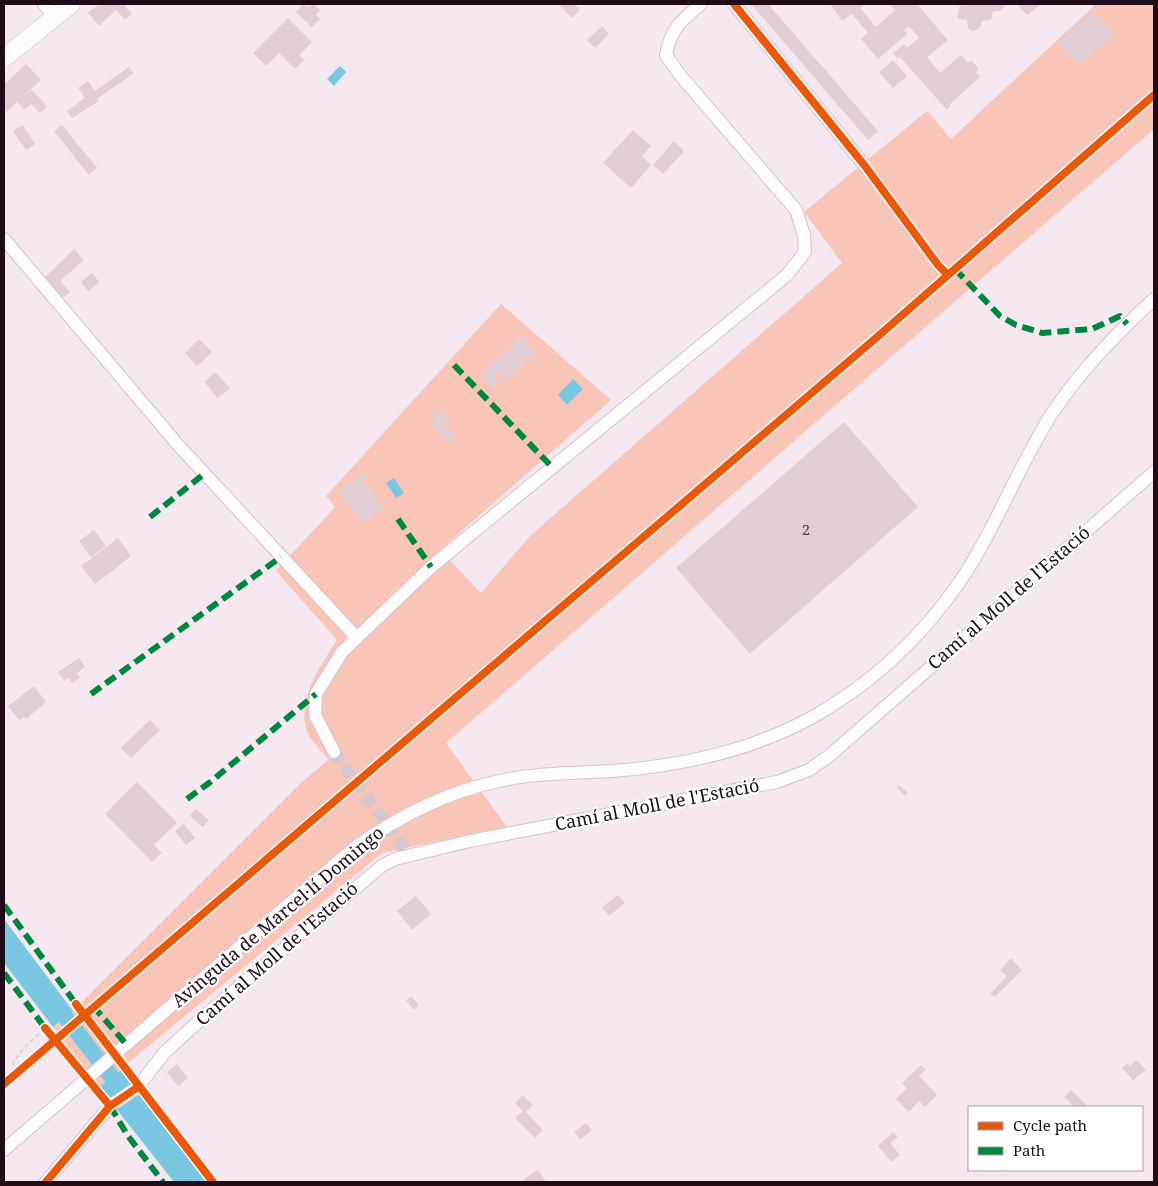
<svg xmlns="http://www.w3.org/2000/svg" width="1158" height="1186" font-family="'Noto Serif',serif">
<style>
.green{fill:#f9c5b8}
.water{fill:#7ac7e2}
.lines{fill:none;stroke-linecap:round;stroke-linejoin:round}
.canal{stroke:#7ac7e2;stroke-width:16}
.building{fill:#e2cfd6}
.street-tunnel{stroke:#d5c7d0;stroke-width:12;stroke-dasharray:12 6;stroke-linecap:butt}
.street-casing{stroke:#d4c2cd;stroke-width:14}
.secondary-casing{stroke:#d4c2cd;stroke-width:19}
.path{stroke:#ddd8db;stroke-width:2.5;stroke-dasharray:5 2.5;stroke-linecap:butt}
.street{stroke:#fefcfd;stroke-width:12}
.secondary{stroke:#fefcfd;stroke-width:18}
.quiet{stroke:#00873e;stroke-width:6;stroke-dasharray:12 6;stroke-linecap:butt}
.cycleway-casing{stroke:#fff;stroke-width:11}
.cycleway{stroke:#e8590c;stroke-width:8}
.labels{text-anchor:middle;stroke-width:4.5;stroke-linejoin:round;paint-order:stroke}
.number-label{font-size:15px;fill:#503c48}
.street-label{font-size:18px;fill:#200b19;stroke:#fff}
</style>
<rect width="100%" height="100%" fill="#f5e8f0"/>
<path class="green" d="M1096,4H1154V129L446,743L507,827L382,853L99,1087L53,1027L73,1011L301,783L328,760C322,751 311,741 307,731C296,700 321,665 337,640L276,571L335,507L326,496L501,304L611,400L440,550L481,593L531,535L842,263L804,212L927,111L951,139Z"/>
<g class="water">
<path d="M340,66L346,72L334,86L327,79Z"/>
<path d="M573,379L583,389L567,405L558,395Z"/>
<path d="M394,478L404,493L396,498L386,483Z"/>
<path d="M4,919L73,1011L53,1027L4,963Z"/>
<path d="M121,1070L206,1182H174L99,1087Z"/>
</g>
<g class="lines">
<path class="canal" d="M52,1000L125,1094"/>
</g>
<g class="building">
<path d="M99,4H128L125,6L132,13L125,20L116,10L99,26L88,13Z"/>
<path d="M303,4L307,7L313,4L320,10L316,15L320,19L312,27L296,12Z"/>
<path d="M558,4H574L580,10L572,18Z"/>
<path d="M751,4H768L878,131L868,140Z"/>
<path d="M830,4H865L860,8L876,27L895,10L889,4H917L948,40L927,57L940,73L961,55L968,63L971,60L979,69L976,72L980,77L950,104L951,106L947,110L900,57L898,59L893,53L904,44L907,48L919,38L909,26L904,30L907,34L878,59L861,39L868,33L852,14L842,21Z"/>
<path d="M968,4H1005V5L1000,11H993L991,20L982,21L980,28L973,31L968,28L967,20L959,19L957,15L960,6Z"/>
<path d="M1017,4H1041L1027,15Z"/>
<path d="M1093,11L1114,35L1079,65L1058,42Z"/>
<path d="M288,18L312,42L299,55L304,60L295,69L279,53L266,66L253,53Z"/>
<path d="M602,26L609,34L595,48L587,40Z"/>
<path d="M893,60L907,76L893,88L879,72Z"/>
<path d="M26,64L41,80L24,96L32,90L47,106L40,113L31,104L24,110L17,102L7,112L4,109V85Z"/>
<path d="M129,67L134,73L97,99L99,101L72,118L67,111L85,98L78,88L88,81L95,91Z"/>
<path d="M23,125L35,144L26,150L13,131Z"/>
<path d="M62,125L97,168L89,175L54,131Z"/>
<path d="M633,130L651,146L642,156L651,165L631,188L603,163Z"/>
<path d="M674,141L684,151L663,174L653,165Z"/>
<path d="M74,249L84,260L60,281L70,292L61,299L43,279Z"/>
<path d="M92,273L99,282L88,291L81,282Z"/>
<path d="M521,337L536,353L507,380L499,372L494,376L500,382L493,389L481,375Z"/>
<path d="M199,339L212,352L197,366L185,353Z"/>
<path d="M215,372L230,388L218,398L204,382Z"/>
<path d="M442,410L450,418L443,424L455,437L447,443L431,421Z"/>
<path d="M844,422L918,507L750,654L676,568Z"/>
<path d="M364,473L368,478L363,483L383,507L363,523L338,493Z"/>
<path d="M94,530L106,546L91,557L79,541Z"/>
<path d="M118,538L131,556L95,584L81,566Z"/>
<path d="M79,658L85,667L77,673L80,678L72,683L69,678L64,681L58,672Z"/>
<path d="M34,686L46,702L26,719L25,717L19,720L8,706Z"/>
<path d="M150,720L160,730L131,758L121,748Z"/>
<path d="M137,782L177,823L154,845L162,853L152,862L105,814Z"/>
<path d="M899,785L908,793L905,796L897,788Z"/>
<path d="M195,809L209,820L203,827L190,816Z"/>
<path d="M184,824L195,838L186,845L175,831Z"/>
<path d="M618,895L625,903L609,916L602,907Z"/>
<path d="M416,896L431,914L412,930L397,911Z"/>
<path d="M1011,958L1022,970L995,997L990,994L1007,976L1000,970Z"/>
<path d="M411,996L419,1005L414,1010L406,1001Z"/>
<path d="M1137,1060L1146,1070L1133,1080L1122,1068L1128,1063L1130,1066Z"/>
<path d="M177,1064L188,1078L178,1086L167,1072Z"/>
<path d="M921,1065L926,1070L919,1076L937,1095L925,1107L919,1101L909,1112L896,1099L907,1088L902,1083Z"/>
<path d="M1071,1090L1087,1105L1086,1107H1075L1064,1097Z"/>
<path d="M523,1095L533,1105L526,1112L543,1130L535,1138L515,1118L523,1111L515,1103Z"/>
<path d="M586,1123L592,1130L580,1140L574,1132Z"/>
<path d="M893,1132L898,1137L890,1143L900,1155L891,1162L878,1146Z"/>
<path d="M538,1169L546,1182H521Z"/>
</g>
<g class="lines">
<path class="street-tunnel" d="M334,752L410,856"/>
<defs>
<g id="street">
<path d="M44,4L55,17"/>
<path d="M734,4L865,166"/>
<path d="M4,239L179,446L357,638"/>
<path d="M334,752L315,715L316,694L342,652L431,567L787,275L805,252L804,235L796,210L680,75L666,55C671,28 681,21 701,4"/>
<path d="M4,1150L354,848C398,817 445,792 499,781C536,773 574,773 612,771C680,766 750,751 811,718C870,685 920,639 959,583C995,530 1017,469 1051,415C1079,372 1117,333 1154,299"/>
<path d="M46,1182L110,1106L138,1087L164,1053L209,1012L383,865L395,859L470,841L777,782L809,770L829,756L1154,472"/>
</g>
<path id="secondary" d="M4,58L71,4"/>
</defs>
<use href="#street" class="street-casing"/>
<use href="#secondary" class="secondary-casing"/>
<path class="path" d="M16,1073L13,1063L24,1048L45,1028"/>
<use href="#street" class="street"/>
<use href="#secondary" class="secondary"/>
<g class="quiet">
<path d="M955,269L1000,316L1016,325L1042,333L1092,329L1120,316L1127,324"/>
<path d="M454,365L551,466"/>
<path d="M150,517L204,474"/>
<path d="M398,519L431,567"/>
<path d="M91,694L281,557"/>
<path d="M187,799L209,783L316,694"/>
<path d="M4,905L76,1004"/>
<path d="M4,973L45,1028"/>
<path d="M93,1006L127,1045"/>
<path d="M110,1106L128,1136L163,1182"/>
</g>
<defs>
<g id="cycleway">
<path d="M734,4L865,166L938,265L948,275"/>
<path d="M76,1004L213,1182"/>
<path d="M45,1028L110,1106"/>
<path d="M4,1084L876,338L1154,95"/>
<path d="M46,1182L110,1106L138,1087"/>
</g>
</defs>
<use href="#cycleway" class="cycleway-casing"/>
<use href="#cycleway" class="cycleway"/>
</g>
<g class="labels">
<g class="number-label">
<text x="806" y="535">2</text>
</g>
<g class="street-label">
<text transform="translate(1009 598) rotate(-41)" y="6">Camí al Moll de l'Estació</text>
<text transform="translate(657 805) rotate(-11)" y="6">Camí al Moll de l'Estació</text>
<text transform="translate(278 917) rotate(-40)" y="6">Avinguda de Marcel·lí Domingo</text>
<text transform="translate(277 954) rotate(-41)" y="6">Camí al Moll de l'Estació</text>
</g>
</g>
<rect width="1158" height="1186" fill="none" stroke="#200b19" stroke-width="10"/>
<rect x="968" y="1106" width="175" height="65" fill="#ffffff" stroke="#a69da3"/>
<rect x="978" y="1122" width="25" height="8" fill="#e8590c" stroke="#a69da3"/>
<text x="1013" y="1131" font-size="15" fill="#200b19">Cycle path</text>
<rect x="978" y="1147" width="25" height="8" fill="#00873e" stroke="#a69da3"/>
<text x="1013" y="1156" font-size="15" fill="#200b19">Path</text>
</svg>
